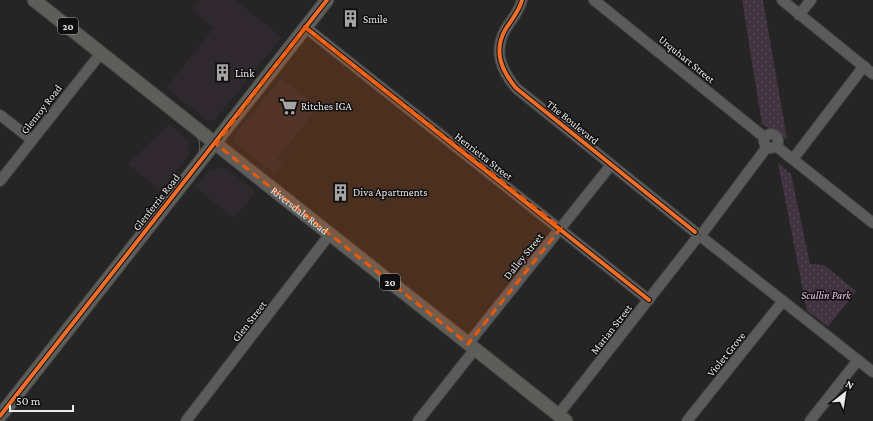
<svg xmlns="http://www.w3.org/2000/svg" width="873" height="421" font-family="'Crimson Pro',serif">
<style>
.built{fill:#2f292f}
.park{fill:url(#park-dots)}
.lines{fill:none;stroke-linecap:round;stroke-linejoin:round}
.minor-casing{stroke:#424242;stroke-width:12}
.major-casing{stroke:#424242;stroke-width:15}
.minor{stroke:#5c5b5c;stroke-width:10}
.major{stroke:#5d5d59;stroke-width:13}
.tram{stroke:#616161;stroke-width:1}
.cycleway-casing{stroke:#0f0d0e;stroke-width:6}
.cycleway{stroke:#ee6e29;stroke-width:4}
.marked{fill:#e8590c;fill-opacity:0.2;stroke:#e8590c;stroke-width:3;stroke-dasharray:8 5;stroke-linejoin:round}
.labels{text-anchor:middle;stroke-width:3;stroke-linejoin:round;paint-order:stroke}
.shield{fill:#0f0d0e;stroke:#a8a7a8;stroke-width:1}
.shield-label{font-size:10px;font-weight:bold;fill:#eae9ea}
.poi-label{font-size:11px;fill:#eae9ea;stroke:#0f0d0e;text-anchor:start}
.street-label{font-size:11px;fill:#eae9ea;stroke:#0f0d0e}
.park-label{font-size:11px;font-style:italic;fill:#efc2e9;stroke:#0f0d0e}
</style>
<defs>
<pattern id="park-dots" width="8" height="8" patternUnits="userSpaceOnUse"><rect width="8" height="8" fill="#41333f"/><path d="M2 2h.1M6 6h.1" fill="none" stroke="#534752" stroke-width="1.8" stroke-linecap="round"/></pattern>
</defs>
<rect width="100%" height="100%" fill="#252525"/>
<g class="built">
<path d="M200,0H235L282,37L215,120L208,121L166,88L214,28L192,10Z"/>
<path d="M281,78L318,107L277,159L283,164L275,174L235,143L234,136Z"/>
<path d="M169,124L188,140L189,154L161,191L128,164Z"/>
<path d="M219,167L228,170L256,191L234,218L195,187L209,170Z"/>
</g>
<g class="park">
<path d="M742,0H763L787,139L762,124Z"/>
<path d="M778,163L791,174L810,264L824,265L856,291L828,327L807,311Z"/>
</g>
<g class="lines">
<defs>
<g id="minor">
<path d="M522,0C519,12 511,20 505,30C493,52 502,71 516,88L695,232"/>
<path d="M594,0L764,137"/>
<path d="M782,0L873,74"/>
<path d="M799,15L811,0"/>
<path d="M305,27L649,300"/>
<path d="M0,115L32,140"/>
<circle cx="771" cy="141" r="7"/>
<path d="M776,146L873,223"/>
<path d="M793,159L864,66"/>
<path d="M0,181L101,53"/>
<path d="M704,231L767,147"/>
<path d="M704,239L873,372"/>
<path d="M468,344L611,165"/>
<path d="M558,415L696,239"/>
<path d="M186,421L330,234"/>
<path d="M418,421L475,349"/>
<path d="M687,421L783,301"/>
<path d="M810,421L858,360"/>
</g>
<g id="major">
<path id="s1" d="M34,0L566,421"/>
<path d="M0,416L327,0"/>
</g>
</defs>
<use href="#minor" class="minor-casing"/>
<use href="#major" class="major-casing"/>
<use href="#minor" class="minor"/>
<use href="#major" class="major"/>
<g class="tram">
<path d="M31,0L562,421"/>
<path d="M194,165C201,154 202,143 195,132"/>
<path d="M0,419L330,0"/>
</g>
<defs>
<g id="cycleway">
<path d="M522,0C519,12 511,20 505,30C493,52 502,71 516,88L695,232"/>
<path d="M305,27L649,300"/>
<path d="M0,416L327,0"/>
</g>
</defs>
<use href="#cycleway" class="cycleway-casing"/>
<use href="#cycleway" class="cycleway"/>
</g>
<path class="marked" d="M305,27L561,228L468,344L216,144Z"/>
<defs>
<symbol id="building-bare" viewBox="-9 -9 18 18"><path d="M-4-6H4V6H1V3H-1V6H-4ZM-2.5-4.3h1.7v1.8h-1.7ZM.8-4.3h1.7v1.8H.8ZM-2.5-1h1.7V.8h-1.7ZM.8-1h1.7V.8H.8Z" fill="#a5a4a5" stroke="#0f0d0e" stroke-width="2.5" paint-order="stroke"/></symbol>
<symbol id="supermarket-bare" viewBox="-9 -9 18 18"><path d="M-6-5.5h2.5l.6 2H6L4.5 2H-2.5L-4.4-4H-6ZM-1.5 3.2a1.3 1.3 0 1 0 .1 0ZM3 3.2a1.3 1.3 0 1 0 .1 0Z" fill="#a5a4a5" stroke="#0f0d0e" stroke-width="2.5" paint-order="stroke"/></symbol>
</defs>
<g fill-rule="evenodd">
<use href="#building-bare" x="338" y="6" width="25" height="25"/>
<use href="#building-bare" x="210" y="60" width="25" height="25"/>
<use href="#supermarket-bare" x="276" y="94" width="25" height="25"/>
<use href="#building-bare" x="328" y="180" width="25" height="25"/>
</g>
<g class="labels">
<g class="shield">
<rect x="58" y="18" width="20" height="16" rx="3"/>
<rect x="380" y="274" width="20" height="16" rx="3"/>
</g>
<g class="shield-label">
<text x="68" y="30">20</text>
<text x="390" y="286">20</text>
</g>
<g class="poi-label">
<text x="363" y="23">Smile</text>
<text x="235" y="77">Link</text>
<text x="301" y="110">Ritches IGA</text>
<text x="353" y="196">Diva Apartments</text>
</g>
<g class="street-label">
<text transform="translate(687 59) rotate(39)" y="4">Urquhart Street</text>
<text transform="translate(41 109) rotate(-52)" y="4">Glenroy Road</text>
<text transform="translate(573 122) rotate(39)" y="4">The Boulevard</text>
<text transform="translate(484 156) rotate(38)" y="4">Henrietta Street</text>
<text transform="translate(156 202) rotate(-52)" y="4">Glenferrie Road</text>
<text dy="4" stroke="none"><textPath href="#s1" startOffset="339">Riversdale Road</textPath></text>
<text transform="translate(523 256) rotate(-51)" y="4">Dalley Street</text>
<text transform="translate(249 321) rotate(-52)" y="4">Glen Street</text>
<text transform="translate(611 329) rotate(-52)" y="4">Marian Street</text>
<text transform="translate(726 354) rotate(-51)" y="4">Violet Grove</text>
</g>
<g class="park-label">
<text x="826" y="299">Scullin Park</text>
</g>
</g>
<g transform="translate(845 393) rotate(30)" stroke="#0f0d0e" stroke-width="3" paint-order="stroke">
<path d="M0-3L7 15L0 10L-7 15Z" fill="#eae9ea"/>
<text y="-6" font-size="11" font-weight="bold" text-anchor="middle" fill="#eae9ea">N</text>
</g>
<path d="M10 405v6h63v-6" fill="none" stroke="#eae9ea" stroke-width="2"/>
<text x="16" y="405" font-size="12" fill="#eae9ea" stroke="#0f0d0e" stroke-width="3" paint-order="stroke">50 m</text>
</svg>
